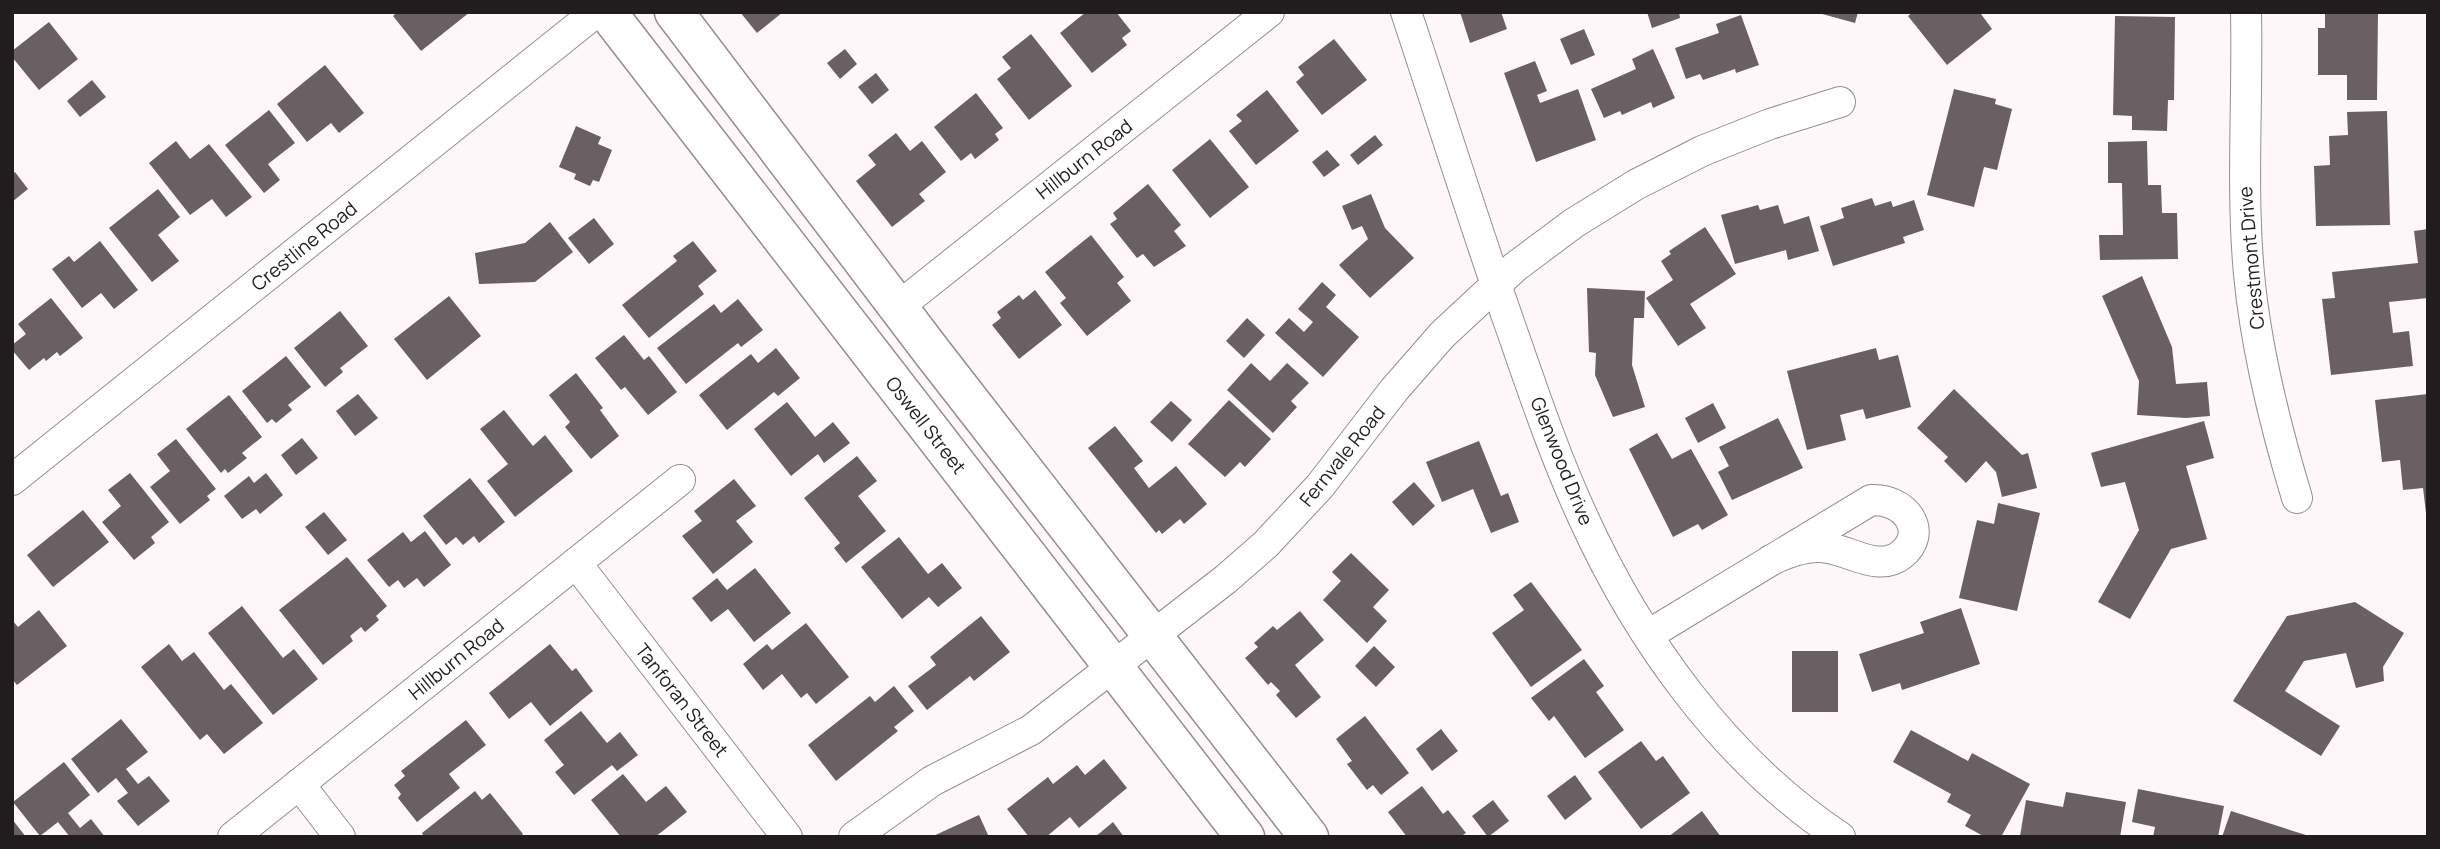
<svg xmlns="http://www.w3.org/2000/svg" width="2440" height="849" font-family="Manrope,sans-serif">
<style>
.building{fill:#6a6064}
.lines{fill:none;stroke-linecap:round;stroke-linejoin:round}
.street-casing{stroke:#968c90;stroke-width:32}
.secondary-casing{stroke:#968c90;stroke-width:41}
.street{stroke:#fff;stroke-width:30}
.secondary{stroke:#fff;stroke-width:38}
.labels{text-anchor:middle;stroke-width:7;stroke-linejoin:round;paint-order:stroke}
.street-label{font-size:19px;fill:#211d1f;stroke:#fff}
</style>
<rect width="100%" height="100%" fill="#fef7f9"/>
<g class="building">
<path d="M397,12H470L421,51L393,16Z"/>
<path d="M740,12H783L757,33Z"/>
<path d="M1086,12H1116L1131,31L1122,38L1127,45L1092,73L1060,33Z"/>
<path d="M1460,12H1501L1507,29L1470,43Z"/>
<path d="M1647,12H1679L1680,18L1652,28Z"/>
<path d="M1815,12H1858L1855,23Z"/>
<path d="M1913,12H1983L1981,14L1992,29L1947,65L1908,16Z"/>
<path d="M2325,12H2378L2377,100H2347V75H2318V28H2325Z"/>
<path d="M1741,15L1759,65L1736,73L1735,69L1703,80L1700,74L1686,79L1675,48L1719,33L1716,24Z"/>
<path d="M2115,16L2175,17L2174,100H2168L2167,131L2132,130V116L2113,115Z"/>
<path d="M49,22L78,59L39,90L12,57V51Z"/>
<path d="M1584,29L1595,55L1571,65L1560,39Z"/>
<path d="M1031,34L1072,86L1029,120L997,79L1011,68L1002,57Z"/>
<path d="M1334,39L1367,80L1322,115L1296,82L1304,75L1298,67Z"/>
<path d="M845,49L857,64L840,79L827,63Z"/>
<path d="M1653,49L1675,98L1653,108L1651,102L1622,115L1620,111L1604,118L1591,89L1636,69L1632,59Z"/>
<path d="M1535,61L1547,91L1537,95L1540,103L1578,89L1596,140L1536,162L1504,73Z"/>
<path d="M325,65L364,113L339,133L331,123L307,142L277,104Z"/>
<path d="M876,73L889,90L872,104L858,87Z"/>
<path d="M92,80L106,97L80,117L67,101Z"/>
<path d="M1954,89L1996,99L1995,104L2012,109L1997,170L1984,167L1974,207L1927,195Z"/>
<path d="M1267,90L1299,131L1256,165L1229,131L1242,121L1236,115Z"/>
<path d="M976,93L1003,128L995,134L999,140L975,159L971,153L961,161L934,127Z"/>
<path d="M269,110L295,143L268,164L280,180L264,193L225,145Z"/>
<path d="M2387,111L2390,225L2316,226L2314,166L2330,165L2329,136L2348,135L2347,112Z"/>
<path d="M576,126L601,137L598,144L612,150L599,182L593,180L590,186L574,179L576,174L559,167Z"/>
<path d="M896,133L910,151L922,141L946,172L919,194L925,201L892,227L856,181L876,165L868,155Z"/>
<path d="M1375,135L1383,145L1358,165L1350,155Z"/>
<path d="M1210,139L1249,187L1210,218L1172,170Z"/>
<path d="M176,141L190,159L209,144L252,197L226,217L212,199L190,215L149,163Z"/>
<path d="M2147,141L2148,185H2161L2162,213H2177L2178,259L2100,260L2099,235H2123L2122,183H2108V142Z"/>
<path d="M1327,150L1340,165L1324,177L1312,162Z"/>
<path d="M15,172L28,189L12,202V174Z"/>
<path d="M1148,184L1181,225L1174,231L1186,246L1154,267L1143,254L1137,258L1110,224L1117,219L1113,213Z"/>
<path d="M158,189L180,217L158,235L179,261L152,282L109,228Z"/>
<path d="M1371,194L1385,228L1414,258L1370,298L1339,265L1368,239L1362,226L1352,230L1342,206Z"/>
<path d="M1872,198L1875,206L1891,201L1893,207L1914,200L1924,230L1903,237L1905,243L1833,266L1820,226L1844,218L1841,208Z"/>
<path d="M1758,205L1760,210L1778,205L1784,224L1809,216L1819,251L1788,260L1786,250L1735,264L1721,215Z"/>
<path d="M594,218L614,244L589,264L568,238Z"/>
<path d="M550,222L573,252L535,282L479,284L475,253L525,243Z"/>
<path d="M1705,227L1736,274L1690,304L1706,328L1678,346L1646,298L1673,280L1661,261L1671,254L1669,251Z"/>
<path d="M2428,229V298L2389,302L2393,333L2409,331L2413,366L2331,375L2322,299L2335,298L2332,272L2418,263L2414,231Z"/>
<path d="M1091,235L1124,277L1117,283L1131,301L1087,336L1060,303L1066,298L1045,272Z"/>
<path d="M100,241L138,290L114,309L101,293L82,308L52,269L69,256L74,262Z"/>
<path d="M693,241L717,271L698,286L704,294L649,338L622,305L677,261L673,256Z"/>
<path d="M2142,276L2172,347L2176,384L2207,382L2210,416L2186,418L2137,415L2139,381L2102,296Z"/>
<path d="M1322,282L1336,295L1326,307L1359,337L1323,377L1275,333L1289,318L1304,332L1313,322L1298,309Z"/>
<path d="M1587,288L1645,291L1644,318H1634L1632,365L1645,407L1613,417L1595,375L1596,353L1589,352Z"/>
<path d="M1035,290L1062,325L1019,359L992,325L1001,318L997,312L1019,295L1023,300Z"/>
<path d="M449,296L481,336L427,380L394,339Z"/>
<path d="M51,298L83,338L60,356L57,352L46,361L44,358L29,370L12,350V345L26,334L18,324Z"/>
<path d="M738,299L763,330L741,347L738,343L686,384L657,348L714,304L721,313Z"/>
<path d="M340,311L368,346L340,368L343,372L325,387L294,348Z"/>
<path d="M1247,318L1265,335L1244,358L1226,341Z"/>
<path d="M624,335L644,360L649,356L677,392L648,415L625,387L621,390L595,358Z"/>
<path d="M776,348L800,378L778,396L774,392L727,430L699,395L751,354L758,363Z"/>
<path d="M1876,348L1879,360L1898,355L1911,407L1866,419L1863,409L1840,415L1846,440L1807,450L1787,371Z"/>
<path d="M286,356L311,387L288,405L292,410L276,423L272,419L267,423L242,391Z"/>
<path d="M1251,363L1270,381L1287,363L1309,383L1291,401L1297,407L1273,433L1227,390Z"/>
<path d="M576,373L603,408L600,410L619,436L591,459L565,427L570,422L549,395Z"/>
<path d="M1954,389L2022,455L2028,453L2037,488L2002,497L1996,472L1986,461L1966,483L1944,461L1948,457L1917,428Z"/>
<path d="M358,394L378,418L355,436L336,411Z"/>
<path d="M2428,394V513H2426L2423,488L2403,490L2400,460L2382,462L2375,400Z"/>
<path d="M229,395L262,437L242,453L247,458L228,473L225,469L221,473L186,429Z"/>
<path d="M1229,400L1271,439L1245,467L1240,462L1225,477L1188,444Z"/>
<path d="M1171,401L1192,420L1172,442L1150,422Z"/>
<path d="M787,402L815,437L833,422L850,443L824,463L818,454L791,476L754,429Z"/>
<path d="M1713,403L1726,428L1698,443L1685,418Z"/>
<path d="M504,410L533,446L545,435L573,471L515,517L487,481L508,464L480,429Z"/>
<path d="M1778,418L1803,468L1732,500L1718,472L1729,466L1719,447Z"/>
<path d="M2204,421L2214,458L2186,466L2207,539L2171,549L2130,619L2098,602L2139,530L2125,482L2101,487L2091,453Z"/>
<path d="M1115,426L1143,461L1134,468L1149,488L1176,466L1207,504L1184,524L1180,519L1162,534L1159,530L1156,533L1088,448Z"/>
<path d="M1657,433L1672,459L1691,449L1728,515L1702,530L1698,524L1673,537L1629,449Z"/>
<path d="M302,438L318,458L296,475L281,455Z"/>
<path d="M176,439L216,489L207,496L210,500L180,524L150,487L170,471L157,454Z"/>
<path d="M1479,441L1501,496L1508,493L1519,522L1491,533L1473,489L1442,502L1426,462Z"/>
<path d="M857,456L877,481L858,496L886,531L846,563L834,548L840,543L804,498Z"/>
<path d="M130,473L169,522L151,537L155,543L134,560L102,522L121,506L108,490Z"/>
<path d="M266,473L283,495L260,514L256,509L242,519L224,496L249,476L254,483Z"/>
<path d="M470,478L505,522L479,543L474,536L463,545L456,537L446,545L423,516Z"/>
<path d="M734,479L756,506L736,521L753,542L713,574L682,536L702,521L694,511Z"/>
<path d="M1414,482L1435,506L1413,526L1392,502Z"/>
<path d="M1998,503L2040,513L2017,611L1959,598L1977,520L1994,524Z"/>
<path d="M83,510L109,542L53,587L27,555Z"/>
<path d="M324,512L347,540L328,555L305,527Z"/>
<path d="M425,531L451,565L424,587L417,578L404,588L398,580L389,587L367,560L403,532L411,542Z"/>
<path d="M899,537L928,574L942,563L962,588L938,607L929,597L902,619L861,567Z"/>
<path d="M1351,553L1389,590L1373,607L1387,621L1367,643L1323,600L1341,581L1332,572Z"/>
<path d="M347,557L387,606L376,616L379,620L365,632L361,627L350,636L353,641L323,665L279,610Z"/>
<path d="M755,568L791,613L754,642L728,609L711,622L692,598L717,578L727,590Z"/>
<path d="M1531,582L1582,650L1531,687L1492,633L1524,610L1513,595Z"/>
<path d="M2355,602L2404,633L2383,667L2384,681L2356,688L2346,653L2304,661L2285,691L2340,726L2321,756L2233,701L2287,616Z"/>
<path d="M242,606L283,658L294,649L318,679L273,715L208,633Z"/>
<path d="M1961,608L1980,664L1902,690L1900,683L1872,692L1859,654L1924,633L1920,622Z"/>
<path d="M39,610L67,646L17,685L12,679V620L18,627Z"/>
<path d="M1300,611L1324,640L1295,665L1321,697L1296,718L1276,695L1280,691L1271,682L1268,685L1245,658L1258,647L1254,643L1273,626L1277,630Z"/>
<path d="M981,616L1010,652L974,681L970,676L927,710L908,686L936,665L930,657Z"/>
<path d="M806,623L849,677L816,704L807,693L801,698L782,674L763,690L743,664L767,644L772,650Z"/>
<path d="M169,644L182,661L194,652L224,690L231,684L263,723L224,754L207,734L200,740L141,667Z"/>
<path d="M550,644L572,671L576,668L593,691L550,726L531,702L509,719L489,693Z"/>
<path d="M1374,646L1395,667L1376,687L1355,666Z"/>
<rect x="1792" y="651" width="46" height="61"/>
<path d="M1584,659L1604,686L1596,692L1624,730L1585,758L1554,716L1549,721L1531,698Z"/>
<path d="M894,686L914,711L894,727L898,731L836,781L808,745L870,696L875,702Z"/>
<path d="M581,711L607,743L620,732L638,755L617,771L612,765L574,795L555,772L564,765L544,740Z"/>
<path d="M1365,716L1409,773L1381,795L1373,785L1367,790L1347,764L1352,761L1336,739Z"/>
<path d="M121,719L148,752L126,769L138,784L149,776L170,801L138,826L117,801L128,793L116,778L98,793L71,759Z"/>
<path d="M466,720L486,745L449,774L460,788L417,822L398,798L401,794L394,785L405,776L401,771Z"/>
<path d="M1441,729L1458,751L1432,771L1416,749Z"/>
<path d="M1911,730L1968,761L1972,753L2030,784L2001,837H1985L1965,826L1971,815L1947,802L1951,794L1893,762Z"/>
<path d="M1641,741L1656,761L1663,756L1690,793L1641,829L1598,772Z"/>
<path d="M1104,759L1127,788L1079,828L1070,817L1046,837H1029L1007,809L1048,777L1053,784L1077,765L1085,775Z"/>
<path d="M64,762L90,795L68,813L80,828L91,819L105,837H70L58,822L40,836L13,802Z"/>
<path d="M623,774L646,802L666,786L687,812L655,837H621L591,800Z"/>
<path d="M1575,775L1592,799L1565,820L1547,796Z"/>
<path d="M1422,786L1443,814L1448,810L1466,833L1460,837H1407L1388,812Z"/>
<path d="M2138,789L2224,806L2218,837H2153L2155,827L2132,822Z"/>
<path d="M475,791L482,800L490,793L523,834L520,837H424L422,833Z"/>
<path d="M2066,792L2126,802L2120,837L2020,836L2026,800L2063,807Z"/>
<path d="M1493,800L1509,821L1488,837L1472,816Z"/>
<path d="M1702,811L1721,837H1668Z"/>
<path d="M2231,811L2309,836V837H2222Z"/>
<path d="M979,815L989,837H931Z"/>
<path d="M12,819L26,837H12Z"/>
<path d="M1113,822L1124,837H1095Z"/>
</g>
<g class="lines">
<defs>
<g id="street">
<path d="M1406,12C1441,117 1474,223 1511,328C1533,391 1554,454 1582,515C1638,639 1725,761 1840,837"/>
<path d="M2246,12C2248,100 2241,187 2249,274C2256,350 2275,425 2297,498"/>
<path d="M898,307L1269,12"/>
<path d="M12,480L596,12"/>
<path d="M576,563L787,837"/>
<path d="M1648,635L1871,500C1905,498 1930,532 1901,555C1876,574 1845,546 1818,547C1801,547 1786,553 1771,560"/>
<path d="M299,784L340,837"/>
<path d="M233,837L680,480"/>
<path d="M854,837L932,781L1031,730L1226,579L1266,544L1320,486L1394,390L1442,335L1515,267L1574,223L1637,184L1702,151L1770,124L1840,102"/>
</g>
<g id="secondary">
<path d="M607,12L1245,837"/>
<path d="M674,12L932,352L1309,837"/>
</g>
</defs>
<use href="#street" class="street-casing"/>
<use href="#secondary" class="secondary-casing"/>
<use href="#street" class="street"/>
<use href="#secondary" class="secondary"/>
</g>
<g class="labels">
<g class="street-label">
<text transform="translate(1084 159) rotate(-38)" y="7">Hillburn Road</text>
<text transform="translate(304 246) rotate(-39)" y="7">Crestline Road</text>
<text transform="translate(2251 258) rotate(-95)" y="7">Crestmont Drive</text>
<text transform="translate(926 425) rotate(52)" y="7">Oswell Street</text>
<text transform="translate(1342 456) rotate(-51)" y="7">Fernvale Road</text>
<text transform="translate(1562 461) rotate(68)" y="7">Glenwood Drive</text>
<text transform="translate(456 659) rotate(-39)" y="7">Hillburn Road</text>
<text transform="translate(682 700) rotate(52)" y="7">Tanforan Street</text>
</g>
</g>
<rect width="2440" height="849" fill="none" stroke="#211d1f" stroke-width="28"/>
</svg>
